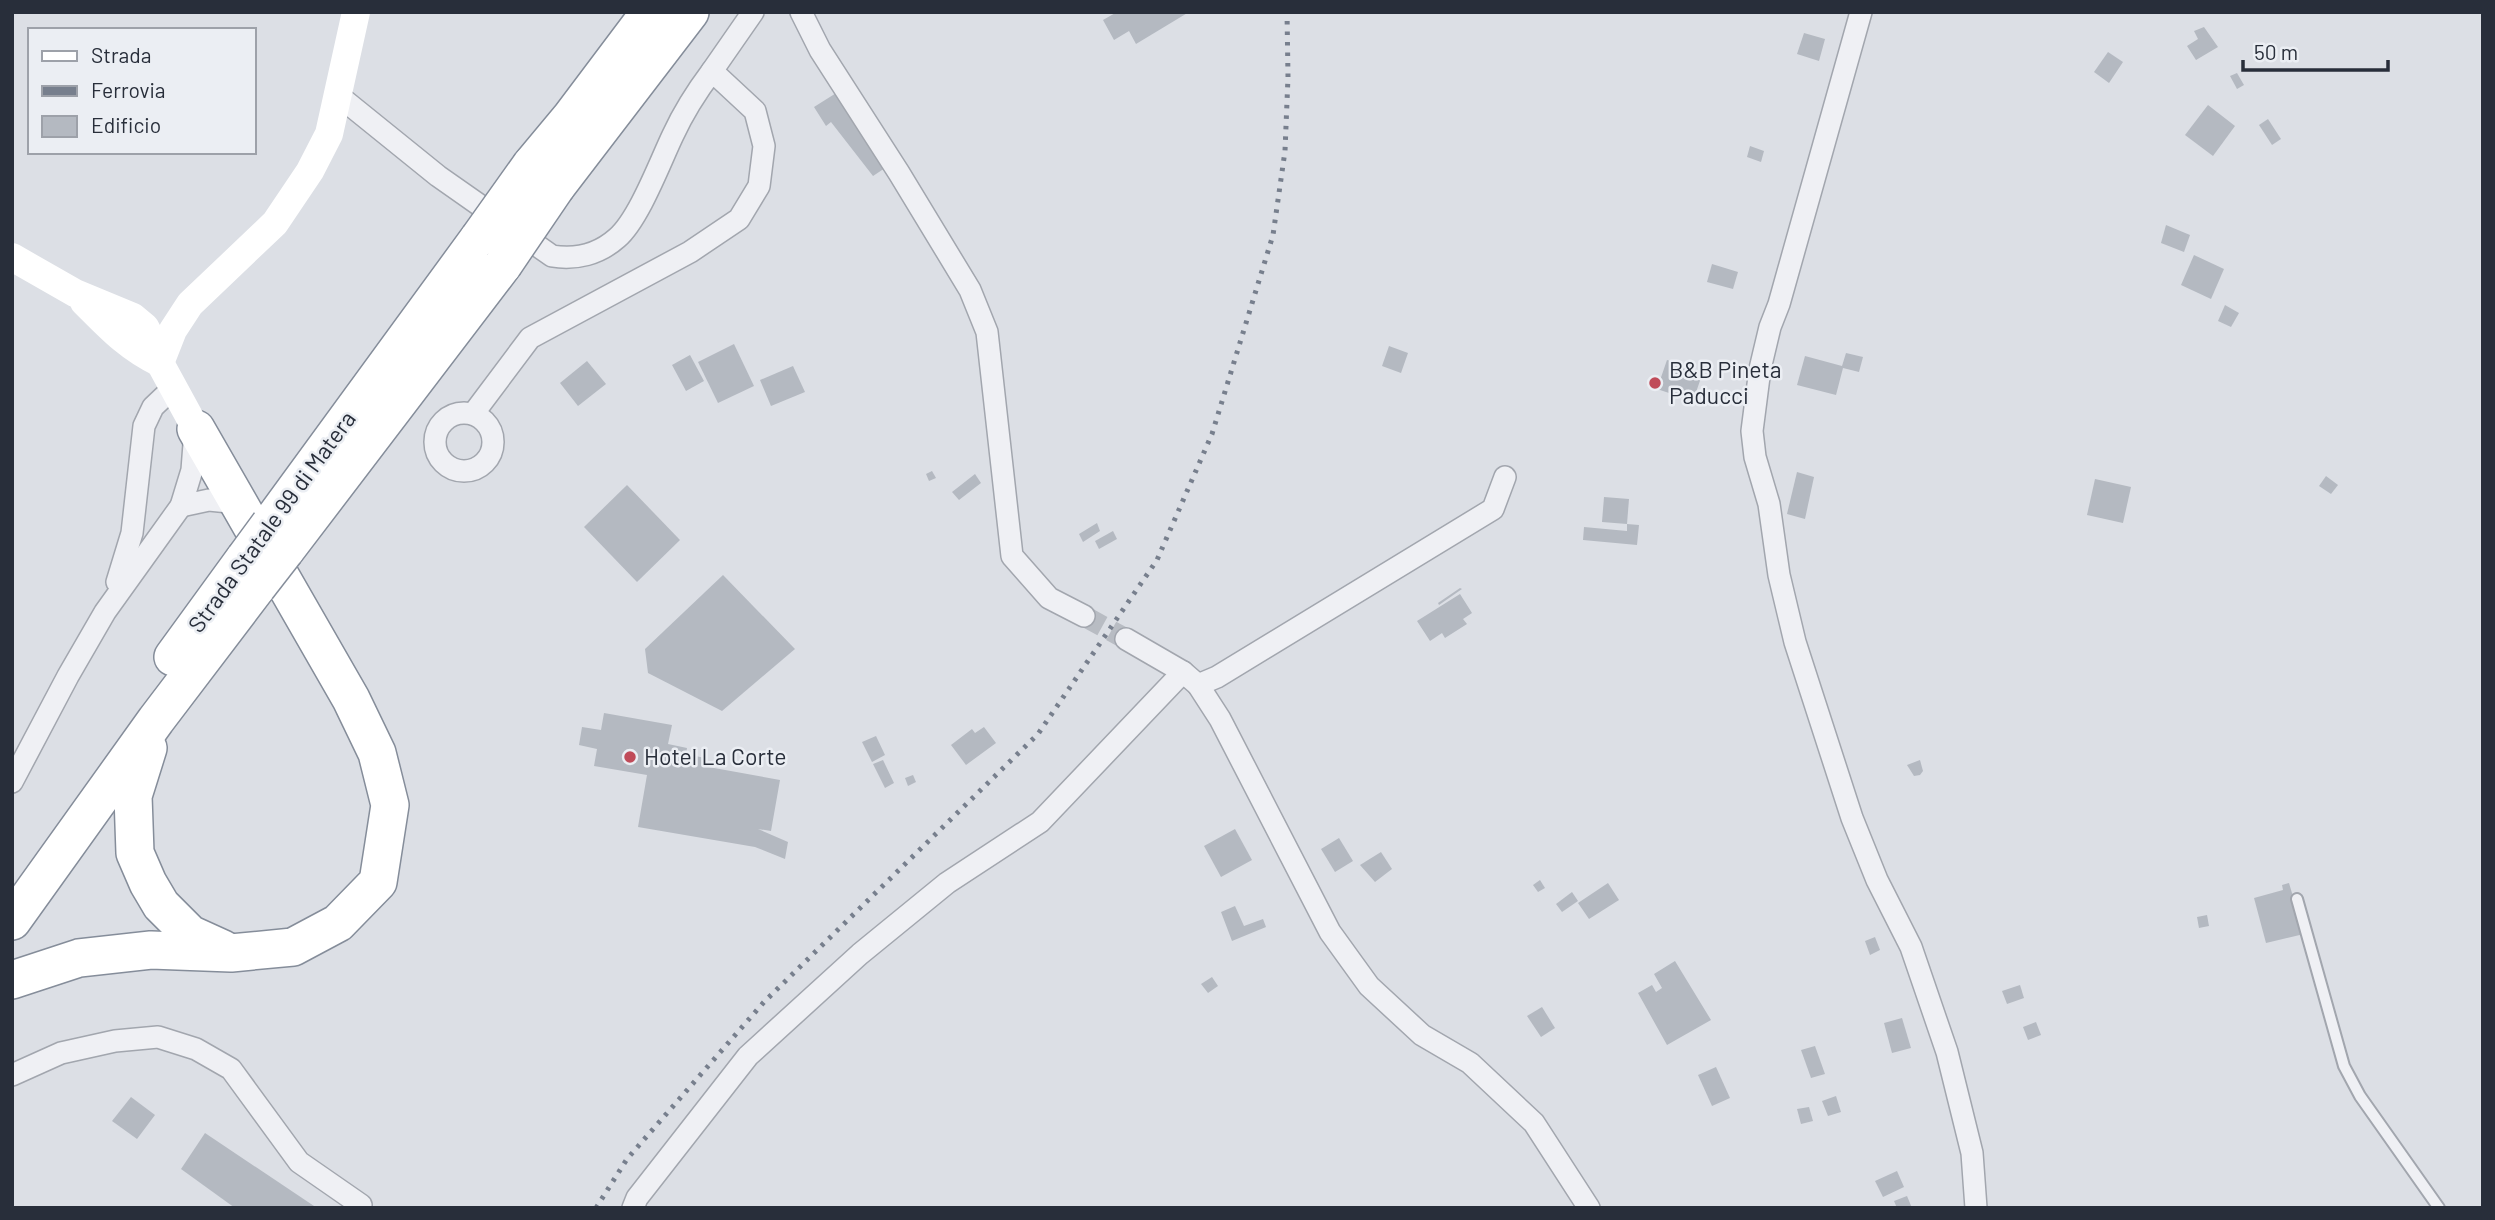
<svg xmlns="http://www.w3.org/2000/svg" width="2495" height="1220" font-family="Barlow,sans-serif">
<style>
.building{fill:#b4b9c1}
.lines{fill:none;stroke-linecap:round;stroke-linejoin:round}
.street-tunnel{stroke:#b8bcc3;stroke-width:21;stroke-dasharray:21 10;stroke-linecap:butt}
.lane-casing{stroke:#a2a6ae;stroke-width:14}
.street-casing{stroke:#a2a6ae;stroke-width:24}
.highway-casing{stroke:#858d9a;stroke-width:40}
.lane{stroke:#eff0f4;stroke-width:10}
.street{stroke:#eff0f4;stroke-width:21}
.secondary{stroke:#fff;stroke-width:28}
.highway{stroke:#fff;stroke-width:37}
.rail{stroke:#777f8d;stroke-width:5;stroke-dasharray:3.5 7;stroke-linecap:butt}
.highway-bridge-casing{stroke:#858d9a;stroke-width:40;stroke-linecap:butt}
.highway-bridge{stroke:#fff;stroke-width:37}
.poi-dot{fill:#c04b59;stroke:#ebeef3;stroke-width:2.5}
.labels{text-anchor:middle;stroke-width:5;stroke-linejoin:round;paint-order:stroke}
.poi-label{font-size:23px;fill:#282e3a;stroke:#ebeef3;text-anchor:start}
.street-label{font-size:23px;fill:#282e3a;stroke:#ebeef3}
</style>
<rect width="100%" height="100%" fill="#dcdfe5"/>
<g class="building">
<path d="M1117,12H1189L1136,44L1129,31L1114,40L1103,20Z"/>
<path d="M2204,27L2218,47L2196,60L2187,46L2198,39L2194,31Z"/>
<path d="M1804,33L1825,39L1819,61L1797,54Z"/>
<path d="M2108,52L2123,62L2109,83L2094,72Z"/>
<path d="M2237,73L2244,85L2237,89L2230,76Z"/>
<path d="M841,90L888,166L873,176L831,122L826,126L814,107Z"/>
<path d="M2208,105L2235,126L2213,156L2185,135Z"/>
<path d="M2268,119L2281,139L2272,145L2259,125Z"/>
<path d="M1750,146L1764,151L1761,162L1747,157Z"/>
<path d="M2166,225L2190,235L2184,252L2161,243Z"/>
<path d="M2194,255L2224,269L2211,299L2181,285Z"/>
<path d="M1712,264L1738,272L1733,289L1707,282Z"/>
<path d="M2225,305L2239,313L2231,327L2218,321Z"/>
<path d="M734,344L754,386L718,403L698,362Z"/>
<path d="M1389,346L1408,353L1401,373L1382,366Z"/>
<path d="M1846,353L1863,357L1859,372L1843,368L1836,395L1797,385L1805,356L1842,366Z"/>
<path d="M690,355L704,381L686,391L672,365Z"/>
<path d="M1667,360L1703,372L1693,401L1657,389Z"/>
<path d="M587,361L606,384L578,406L560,383Z"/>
<path d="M793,366L805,392L771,406L760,380Z"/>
<path d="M932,471L936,478L929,481L926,474Z"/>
<path d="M1797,472L1814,477L1805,519L1787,514Z"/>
<path d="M975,474L981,483L959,500L952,492Z"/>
<path d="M2326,476L2338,485L2331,494L2319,486Z"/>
<path d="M2095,479L2131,487L2123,523L2087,515Z"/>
<path d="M627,485L680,540L637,582L584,527Z"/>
<path d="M1604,497L1629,499L1627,524L1602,522Z"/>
<path d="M1097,523L1100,531L1083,542L1079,534Z"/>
<path d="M1627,524L1639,525L1637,545L1583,540L1584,527L1627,531Z"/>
<path d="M1113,531L1117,539L1099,549L1095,541Z"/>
<path d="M723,575L795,649L722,711L648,673L645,649Z"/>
<path d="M1460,588L1462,589L1439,605L1438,603Z"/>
<path d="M1460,594L1472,613L1463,619L1467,624L1445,638L1442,633L1430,641L1417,621Z"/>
<path d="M604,713L672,725L668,744L687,748L686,754L705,758L703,766L780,780L771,831L758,829L788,842L785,859L755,847L638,827L647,775L594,766L597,749L579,745L582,727L601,730Z"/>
<path d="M984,727L996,743L966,765L951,745L972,729L975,733Z"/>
<path d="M876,736L885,755L872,762L862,742Z"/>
<path d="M883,760L894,783L885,788L873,764Z"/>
<path d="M1920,760L1923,771L1920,775L1914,776L1907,765Z"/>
<path d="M913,775L916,782L908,786L905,778Z"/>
<path d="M1235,829L1252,860L1221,877L1204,846Z"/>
<path d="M1339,838L1353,861L1335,872L1321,849Z"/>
<path d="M1381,852L1392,869L1375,882L1360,865Z"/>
<path d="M1540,880L1545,888L1538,892L1533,885Z"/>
<path d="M1608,883L1619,900L1589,919L1578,903Z"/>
<path d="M2289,883L2304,934L2266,943L2254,898L2283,890L2282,885Z"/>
<path d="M1572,892L1578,901L1562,912L1556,904Z"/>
<path d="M1235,906L1244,926L1263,919L1266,927L1232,941L1221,912Z"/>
<path d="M2207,915L2209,926L2199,928L2197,917Z"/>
<path d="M1875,937L1880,950L1870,955L1865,941Z"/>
<path d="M1675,961L1711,1020L1667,1045L1638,993L1652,985L1656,992L1662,988L1654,974Z"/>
<path d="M1212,977L1218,986L1208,993L1201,984Z"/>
<path d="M2020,985L2024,998L2007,1004L2002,991Z"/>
<path d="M1542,1007L1555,1028L1541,1037L1527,1016Z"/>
<path d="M1902,1018L1911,1048L1892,1053L1884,1023Z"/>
<path d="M2036,1022L2041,1035L2028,1040L2023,1027Z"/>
<path d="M1815,1046L1825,1074L1811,1078L1801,1050Z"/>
<path d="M1716,1067L1730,1098L1712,1106L1698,1075Z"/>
<path d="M1836,1096L1841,1112L1828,1116L1822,1101Z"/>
<path d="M131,1097L155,1115L137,1139L112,1121Z"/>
<path d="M1809,1107L1813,1121L1801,1124L1797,1109Z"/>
<path d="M205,1133L317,1208H235L181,1169Z"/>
<path d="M1897,1171L1904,1187L1883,1197L1875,1181Z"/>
<path d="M1907,1196L1912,1208H1897L1894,1201Z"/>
</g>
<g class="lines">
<path class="street-tunnel" d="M1084,616L1126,639"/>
<defs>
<path id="lane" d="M2297,899L2344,1066L2360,1096L2439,1208"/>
<g id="street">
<path d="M801,12L820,50L899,173L970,290L987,332L1012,556L1049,598L1084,616"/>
<path d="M1861,12L1779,304L1770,327L1760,369L1752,431L1755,457L1769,504L1779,575L1795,642L1852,818L1877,880L1911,947L1947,1052L1972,1153L1976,1208"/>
<path d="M712,71L753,12"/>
<path d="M339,96L438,176L552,256C576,260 599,254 617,238C639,219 660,162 673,135C684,111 697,91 712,71L755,111L764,146L759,186L739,219L690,252L530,338L473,414"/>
<circle cx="464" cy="442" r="29"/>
<path d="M181,506L209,500L239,503"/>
<path d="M117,582L132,533L144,426L153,407L173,388"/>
<path d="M1126,639L1183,672L1198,685L1220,719L1330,932L1369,986L1422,1035L1470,1063L1534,1123L1589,1208"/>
<path d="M1198,685L1217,677L1493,509L1505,477"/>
<path d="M12,782L68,676L105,612L181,506L192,470L195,431"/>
<path d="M12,1075L61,1053L115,1041L158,1037L196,1049L231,1069L299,1162L361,1205"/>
<path d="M633,1208L637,1198L748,1056L860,954L947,883L1040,822L1183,672"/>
</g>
<g id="highway">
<path d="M531,165L571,117L650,12"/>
<path d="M556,187L690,12"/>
<path d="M270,524L479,238"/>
<path d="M285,551L503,265"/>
<path d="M173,657L245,558"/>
<path d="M148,748L133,796L135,853L148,883L161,905L190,934L223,949"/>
<path d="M12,921L156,720L257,587"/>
<path d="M12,980L79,958L151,950L231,953L293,947L338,923L378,882L390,805L377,753L351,699L196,429"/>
</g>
</defs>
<use href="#lane" class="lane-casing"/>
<use href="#street" class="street-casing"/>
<use href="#highway" class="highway-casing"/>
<use href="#lane" class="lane"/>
<use href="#street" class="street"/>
<g class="secondary">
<path d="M12,257L75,293L133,317L145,327L152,340L160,363L196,429"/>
<path d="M84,302C108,326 128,348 160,363"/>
<path d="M160,363L173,330L190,304L275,223L310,171L329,134L356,12"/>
</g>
<use href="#highway" class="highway"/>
<path class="rail" d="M596,1208L627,1159L764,1002L1038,734L1157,560L1212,434L1273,235L1285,151L1288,77L1287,12"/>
<defs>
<g id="highway-bridge">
<path d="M479,238L531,165"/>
<path d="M503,265L556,187"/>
<path d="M245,558L270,524"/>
<path d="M257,587L285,551"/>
</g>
</defs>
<use href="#highway-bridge" class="highway-bridge-casing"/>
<use href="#highway-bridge" class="highway-bridge"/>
</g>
<g class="poi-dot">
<circle cx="1655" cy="383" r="7"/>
<circle cx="630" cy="757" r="7"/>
</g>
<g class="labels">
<g class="poi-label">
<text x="1669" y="378">B&amp;B Pineta<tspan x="1669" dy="26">Paducci</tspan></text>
<text x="644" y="765">Hotel La Corte</text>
</g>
<g class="street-label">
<text transform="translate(272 522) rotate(-54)" y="8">Strada Statale 99 di Matera</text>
</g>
</g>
<rect width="2495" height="1220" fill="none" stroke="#282e3a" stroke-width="28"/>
<rect x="28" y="28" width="228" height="126" fill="#ebeef3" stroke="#9da1a9" stroke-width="2"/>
<rect x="42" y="51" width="35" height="10" fill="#ffffff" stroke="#9da1a9" stroke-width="2"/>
<text x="91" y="63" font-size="21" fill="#282e3a">Strada</text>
<rect x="42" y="86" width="35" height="10" fill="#777f8d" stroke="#9da1a9" stroke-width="2"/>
<text x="91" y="98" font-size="21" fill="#282e3a">Ferrovia</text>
<rect x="42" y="116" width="35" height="21" fill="#b4b9c1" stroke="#9da1a9" stroke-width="2"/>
<text x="91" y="133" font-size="21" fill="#282e3a">Edificio</text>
<path d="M2243 60v10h145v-10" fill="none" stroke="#282e3a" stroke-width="3.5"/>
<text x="2254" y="60" font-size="21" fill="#282e3a" stroke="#ebeef3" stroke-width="5" paint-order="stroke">50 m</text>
</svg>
